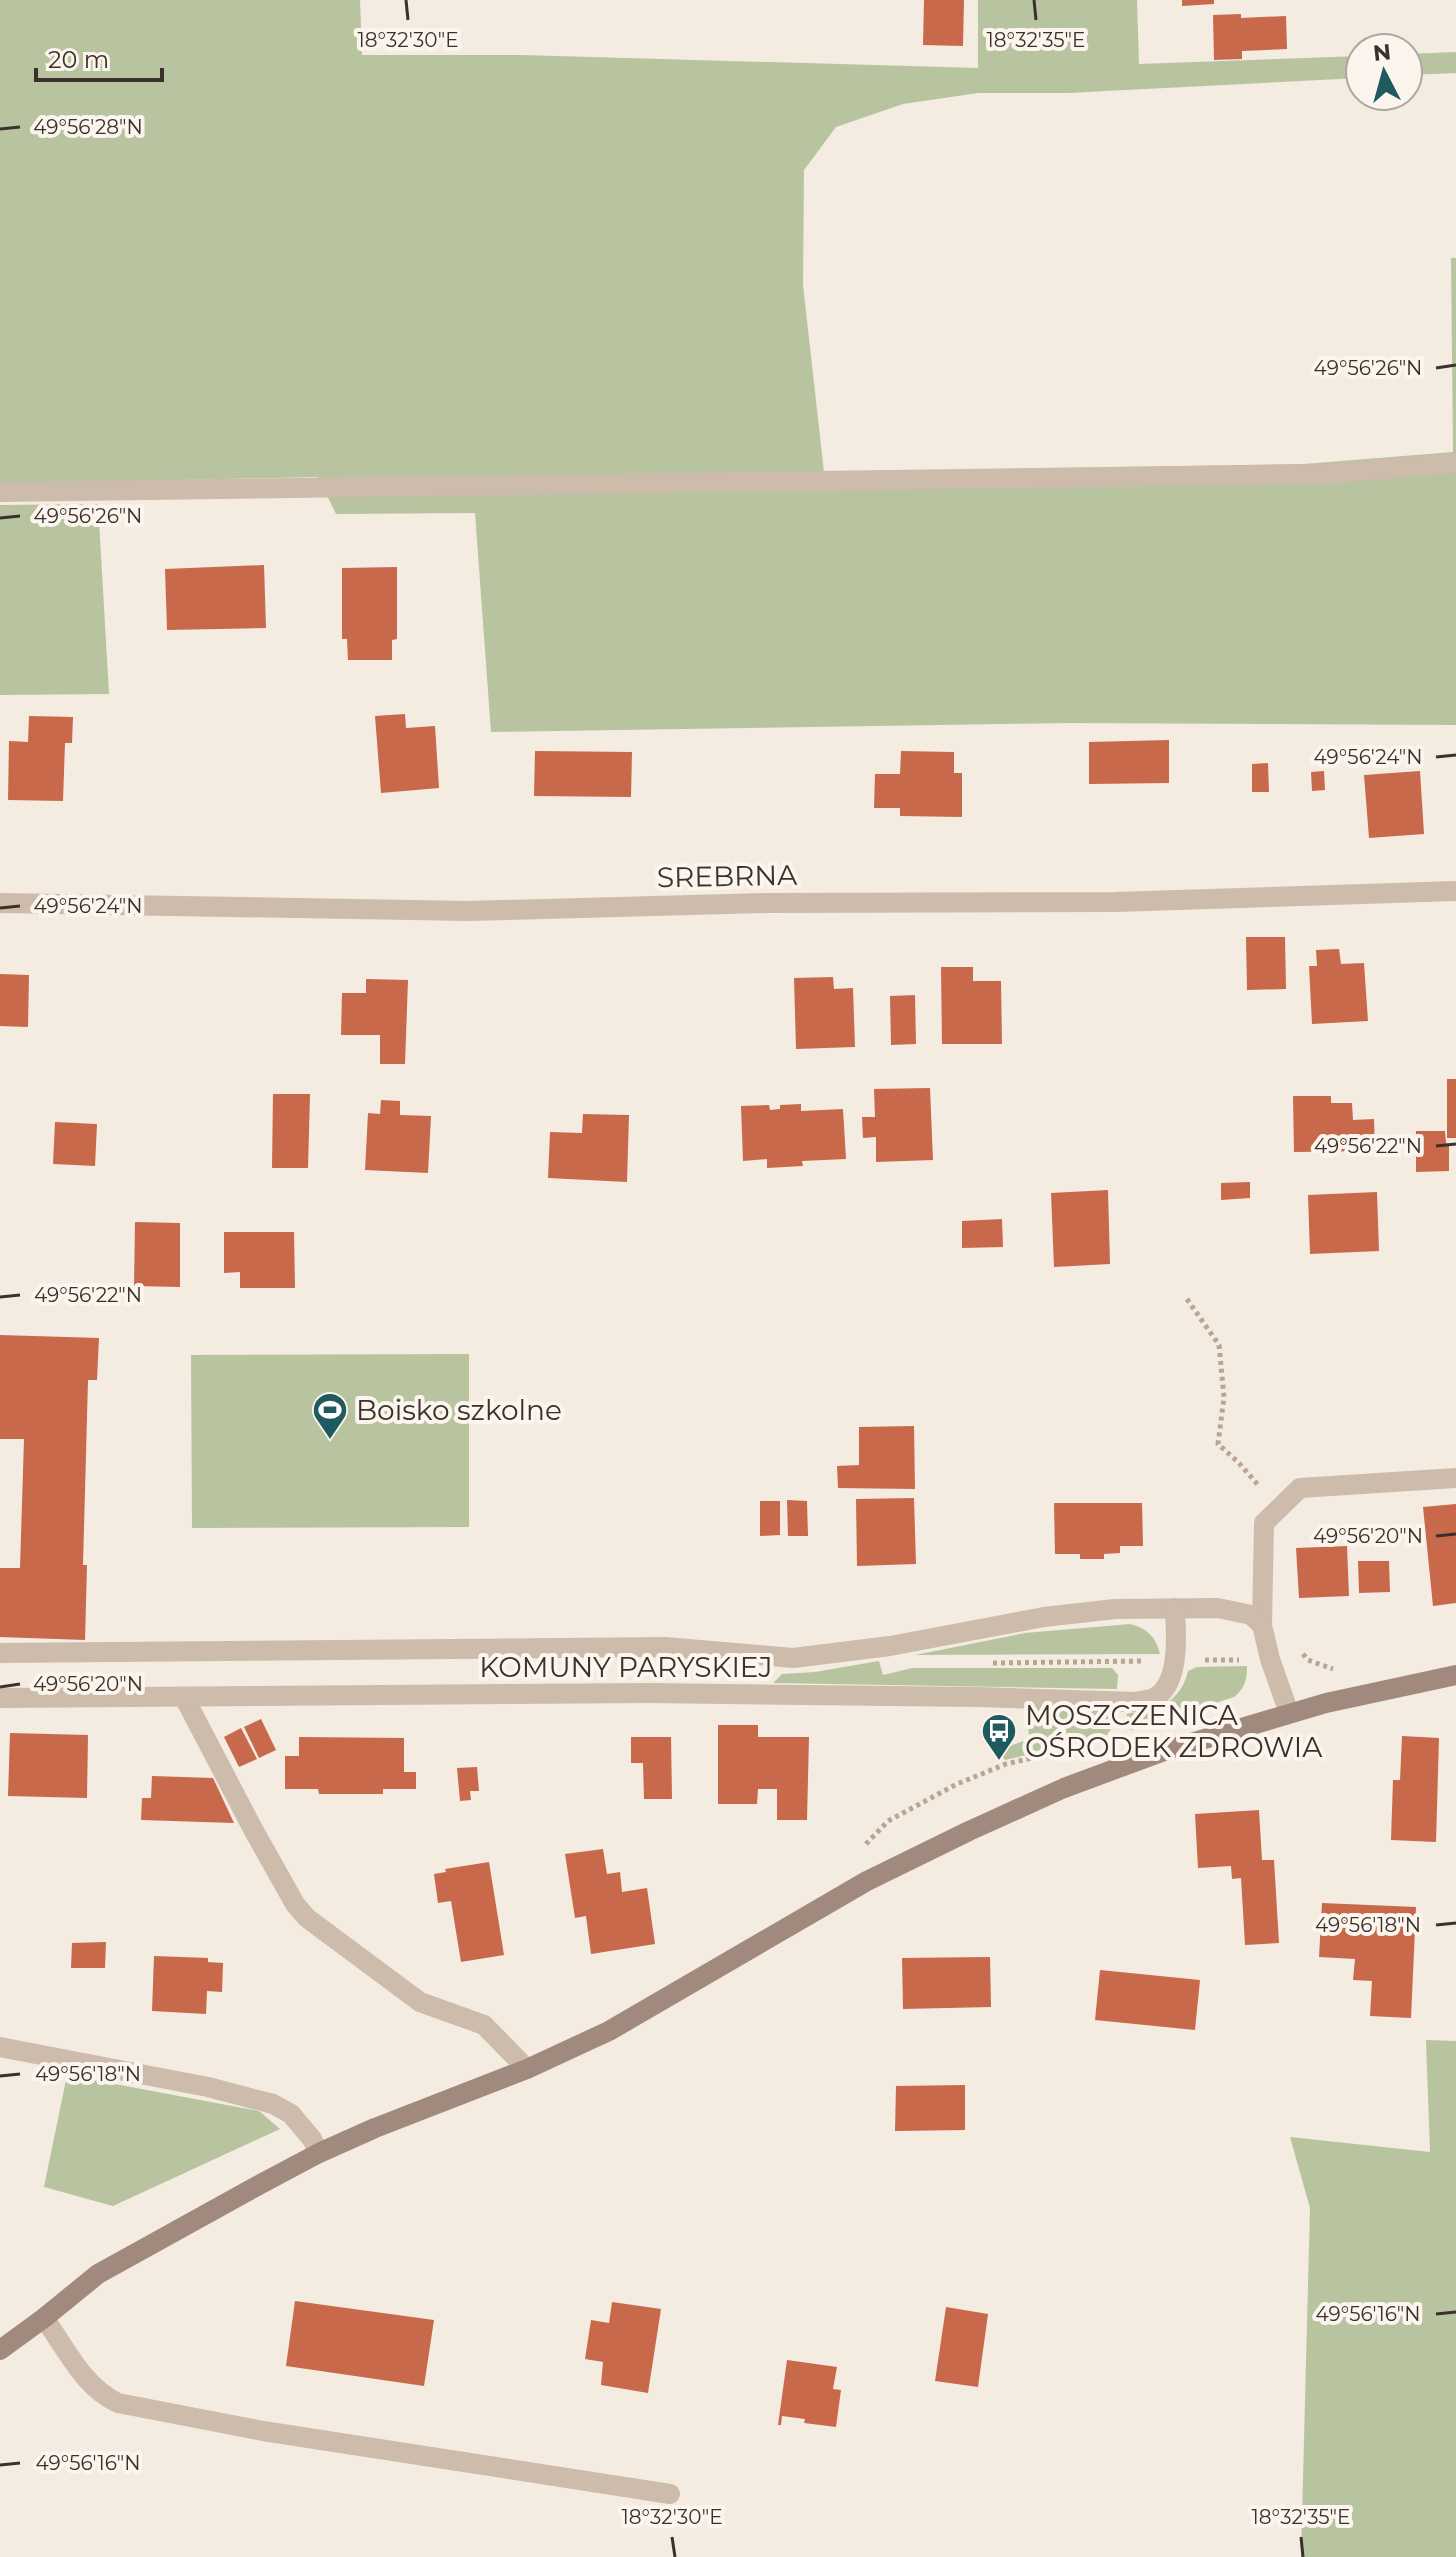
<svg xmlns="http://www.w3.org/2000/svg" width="1456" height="2557" font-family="Montserrat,sans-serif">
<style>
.green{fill:#b8c4a0}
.building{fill:#c8694b}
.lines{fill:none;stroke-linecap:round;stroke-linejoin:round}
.path{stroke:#b9a596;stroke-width:5;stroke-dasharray:4 4;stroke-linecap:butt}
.lane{stroke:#cdbbac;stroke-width:20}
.street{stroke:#cdbbac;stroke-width:20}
.secondary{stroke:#a18a7d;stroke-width:20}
.ticks{fill:none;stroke:#3b302b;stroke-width:3}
.labels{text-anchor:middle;stroke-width:8;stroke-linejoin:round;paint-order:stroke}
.street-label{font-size:28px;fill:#3b302b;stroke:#fbf5ee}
.poi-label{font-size:28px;fill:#3b302b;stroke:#fbf5ee;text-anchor:start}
.ticks-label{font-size:20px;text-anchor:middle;fill:#3b302b;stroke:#fbf5ee;stroke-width:8;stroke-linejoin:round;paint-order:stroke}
</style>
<rect width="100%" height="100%" fill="#f4ebe1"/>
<g class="green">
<path d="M0,0H360L362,55H522L978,68V0H1137L1139,64L1360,56V78L1068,93H978L903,104L836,127L804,170L803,285L824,472L1304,464L1453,452L1451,258H1456V725L1071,723L491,732L475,513L336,514L318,477L0,484Z"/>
<path d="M1456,52V73L1408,75V54Z"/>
<path d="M98,504L109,694L0,695V505Z"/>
<path d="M469,1354V1527L192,1528L191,1355Z"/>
<path d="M1130,1624C1147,1628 1156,1637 1160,1654L915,1655L1025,1633Z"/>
<path d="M879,1661L883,1675L912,1668H1112L1118,1675L1117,1689L773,1683L782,1674L815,1672Z"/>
<path d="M1247,1666C1247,1680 1245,1688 1234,1697L1131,1730L1126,1724L1127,1713C1157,1713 1181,1701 1188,1671L1197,1667Z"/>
<path d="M1029,1704L1114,1712L1111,1729L1106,1736L1005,1760L999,1750L1029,1739L1027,1707Z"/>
<path d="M1426,2040L1456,2041V2557H1301L1310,2208L1290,2137L1430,2152Z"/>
<path d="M67,2075L259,2111L280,2129L113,2206L44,2187Z"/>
</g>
<g class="building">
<path d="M924,0H964L963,46L923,45Z"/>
<path d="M1182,0H1214V4L1182,6Z"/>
<path d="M1241,14V18L1286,16L1287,49L1242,51V59L1214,60L1213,15Z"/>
<path d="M264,565L266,628L167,630L165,569Z"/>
<path d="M397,567V639L392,640V660H348L347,639H342V568Z"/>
<path d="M405,714L406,728L435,726L439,788L381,793L375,716Z"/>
<path d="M29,716L73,717L72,743H65L63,801L8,800L9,741L28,742Z"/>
<path d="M1169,740V783L1089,784V742Z"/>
<path d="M535,751L632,752L631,797L534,796Z"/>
<path d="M901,751L954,752V773H962V817L900,816V808H874L875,774H900Z"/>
<path d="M1268,763L1269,792H1252V764Z"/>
<path d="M1324,771L1325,790L1312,791L1311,772Z"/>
<path d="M1420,771L1424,834L1369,838L1364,775Z"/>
<path d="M1246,937H1285L1286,989L1247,990Z"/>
<path d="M1339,949L1341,964L1364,963L1368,1021L1312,1024L1309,966H1317L1316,950Z"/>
<path d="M941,967H973V981H1001L1002,1044H942Z"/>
<path d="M0,974L29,975L28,1027L0,1026Z"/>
<path d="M833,977L834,989L853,988L855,1047L796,1049L794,978Z"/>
<path d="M366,979L408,980L405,1064H380V1035H341L342,993H366Z"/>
<path d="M915,995L916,1044L891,1045L890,996Z"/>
<rect x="1447" y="1079" width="9" height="59"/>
<path d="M930,1088L933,1160L876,1162V1137L863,1138L862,1117H875L874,1089Z"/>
<path d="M273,1094H310L308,1168H272Z"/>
<path d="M1293,1096H1331V1103H1352L1353,1120L1374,1119L1375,1151L1294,1152Z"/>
<path d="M381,1100L400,1101V1115L431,1116L428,1173L365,1170L368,1113L380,1114Z"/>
<path d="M801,1104V1111L843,1109L846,1159L802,1161L803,1166L767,1168V1159L743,1161L741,1106L769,1105L770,1110L780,1109V1105Z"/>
<path d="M583,1114L629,1115L627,1182L548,1178L550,1132L582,1133Z"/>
<path d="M55,1122L97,1124L95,1166L53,1164Z"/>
<path d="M1416,1131H1445L1446,1143L1449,1144V1171L1416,1172Z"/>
<path d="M1250,1182V1198L1221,1200V1183Z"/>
<path d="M1108,1190L1110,1264L1054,1267L1051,1193Z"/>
<path d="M1377,1192L1379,1251L1310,1254L1308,1195Z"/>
<path d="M1002,1219L1003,1247L962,1248V1221Z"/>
<path d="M135,1222L180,1223V1287L134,1286Z"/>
<path d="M224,1232H294L295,1288H240V1272L224,1273Z"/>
<path d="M0,1335L99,1338L97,1380H88L83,1565H87L85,1640L0,1637V1568H20L24,1439H0Z"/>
<path d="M914,1426L915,1489L838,1488L837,1466L859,1465V1427Z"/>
<path d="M914,1498L916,1564L857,1566L856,1499Z"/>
<path d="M787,1500L807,1501L808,1536H788Z"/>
<path d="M760,1501H780V1535L760,1536Z"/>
<path d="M1054,1503H1142L1143,1546H1120V1553L1104,1554V1559H1080V1554H1055Z"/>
<path d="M1456,1504V1603L1433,1606L1423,1507Z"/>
<path d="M1347,1546L1349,1596L1299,1598L1296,1548Z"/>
<path d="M1358,1561H1389L1390,1592L1359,1593Z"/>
<path d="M261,1719L276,1750L259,1758L244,1727Z"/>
<path d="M718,1725H758V1737H809L807,1820H777V1789H758L757,1804H718Z"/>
<path d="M241,1728L257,1759L239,1767L224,1737Z"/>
<path d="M10,1733L88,1735L87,1798L8,1796Z"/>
<path d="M1402,1736L1439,1738L1436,1842L1391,1840L1393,1780H1400Z"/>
<path d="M299,1737L404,1738V1772H416V1789H383V1794H319L318,1789H285V1756H299Z"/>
<path d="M631,1737H671L672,1799H644L643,1763H631Z"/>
<path d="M477,1767L479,1791H470L471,1800L460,1801L457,1768Z"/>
<path d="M152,1776L213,1778L234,1823L141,1820L142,1798H151Z"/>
<path d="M1259,1810L1262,1860H1274L1279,1943L1245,1945L1241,1878L1232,1879L1231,1866L1198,1868L1195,1814Z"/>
<path d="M603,1849L607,1874L620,1872L622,1892L647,1888L655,1944L591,1954L586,1916L575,1918L565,1854Z"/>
<path d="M489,1862L504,1955L461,1962L451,1901L438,1903L434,1874L446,1872L445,1869Z"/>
<path d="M1322,1903L1416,1907L1411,2018L1370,2016L1372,1981L1353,1980L1355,1959L1319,1957Z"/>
<path d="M106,1942L105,1968H71L72,1943Z"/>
<path d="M154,1956L208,1958V1962L223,1963L222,1992L207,1991L206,2014L152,2011Z"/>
<path d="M990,1957L991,2007L903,2009L902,1958Z"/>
<path d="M1100,1970L1200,1980L1195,2030L1095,2020Z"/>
<path d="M965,2085V2130L895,2131L896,2086Z"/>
<path d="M295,2301L434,2320L424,2386L286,2366Z"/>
<path d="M612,2302L661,2309L648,2393L601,2385L603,2362L585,2359L591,2320L609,2323Z"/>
<path d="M946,2307L988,2314L978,2387L935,2381Z"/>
<path d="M787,2360L837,2367L833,2389L841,2390L836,2427L804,2423L805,2419L782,2416L781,2425H778Z"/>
</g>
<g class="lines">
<g class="path">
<path d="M1187,1299L1219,1345L1224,1397L1218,1444L1239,1463L1259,1486"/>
<path d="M1303,1654L1308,1660L1333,1669"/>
<path d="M1205,1660H1239"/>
<path d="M993,1663L1143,1661"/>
<path d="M866,1844L888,1821L957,1784L1006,1764L1067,1750"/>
</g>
<g class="lane">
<path d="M0,492L1324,474L1456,463"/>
<path d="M1262,1625L1264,1523L1300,1488L1456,1478"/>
<path d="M0,1653L665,1647L793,1658L890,1646L1044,1617L1115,1609L1218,1608L1251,1615L1262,1625L1270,1659L1289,1713"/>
<path d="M184,1697L254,1831L295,1904L307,1918L420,2002L484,2025L527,2069"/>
<path d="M0,1698L649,1693L976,1697L1135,1702C1141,1701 1149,1700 1154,1698C1181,1684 1176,1633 1175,1608"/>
<path d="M0,2047L208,2087L273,2104L291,2114L312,2139L319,2153"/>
<path d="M44,2318C66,2348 83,2387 118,2403L263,2431L670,2494"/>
</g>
<path class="street" d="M0,903L468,911L767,903L1115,902L1456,891"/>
<path class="secondary" d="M0,2350L44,2318L98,2274L257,2186L319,2153L375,2128L527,2069L609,2031L867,1881L969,1831L1064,1788L1164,1751L1326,1703L1456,1675"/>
</g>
<path class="ticks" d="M406,0L408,20M1034,0L1036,20M0,129L20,127M1436,368L1456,365M0,518L20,516M1436,757L1456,755M0,908L20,906M1436,1146L1456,1144M0,1297L20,1295M1436,1536L1456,1534M0,1687L20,1684M1436,1925L1456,1923M0,2076L20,2074M1436,2314L1456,2312M0,2465L20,2463M672,2537L675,2557M1301,2537L1303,2557"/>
<defs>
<symbol id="stadium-pin" viewBox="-11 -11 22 30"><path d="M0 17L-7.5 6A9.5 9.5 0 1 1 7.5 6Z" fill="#1f5a5e" stroke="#fbf5ee"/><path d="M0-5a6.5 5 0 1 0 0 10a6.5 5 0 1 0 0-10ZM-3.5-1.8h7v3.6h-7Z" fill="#fff"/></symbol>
<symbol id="bus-pin" viewBox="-11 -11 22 30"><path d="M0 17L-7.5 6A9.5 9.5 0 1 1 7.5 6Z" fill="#1f5a5e" stroke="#fbf5ee"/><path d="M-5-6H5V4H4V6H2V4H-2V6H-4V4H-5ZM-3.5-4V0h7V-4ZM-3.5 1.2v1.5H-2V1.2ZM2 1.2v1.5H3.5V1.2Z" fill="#fff"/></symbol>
</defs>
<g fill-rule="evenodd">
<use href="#stadium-pin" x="310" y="1390" width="40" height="54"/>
<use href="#bus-pin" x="979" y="1711" width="40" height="54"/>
</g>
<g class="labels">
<g class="street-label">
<text transform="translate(727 876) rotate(-1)" y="10">SREBRNA</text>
<text x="626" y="1677">KOMUNY PARYSKIEJ</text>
</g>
<g class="poi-label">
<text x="356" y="1420">Boisko szkolne</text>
<text x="1025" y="1725">MOSZCZENICA<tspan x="1025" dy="32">OŚRODEK ZDROWIA</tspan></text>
</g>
</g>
<g class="ticks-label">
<text x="408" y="47">18°32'30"E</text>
<text x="1036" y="47">18°32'35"E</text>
<text x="88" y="134">49°56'28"N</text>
<text x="1368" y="375">49°56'26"N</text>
<text x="88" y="523">49°56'26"N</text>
<text x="1368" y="764">49°56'24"N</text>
<text x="88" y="913">49°56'24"N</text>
<text x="1368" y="1153">49°56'22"N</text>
<text x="88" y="1302">49°56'22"N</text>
<text x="1368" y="1543">49°56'20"N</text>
<text x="88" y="1691">49°56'20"N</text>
<text x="1368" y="1932">49°56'18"N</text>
<text x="88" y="2081">49°56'18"N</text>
<text x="1368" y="2321">49°56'16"N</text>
<text x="88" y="2470">49°56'16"N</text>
<text x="672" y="2524">18°32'30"E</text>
<text x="1301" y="2524">18°32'35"E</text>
</g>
<g transform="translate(1384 72) rotate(354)"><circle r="38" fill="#fbf5ee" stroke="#aea6a0" stroke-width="2"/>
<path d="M0-6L14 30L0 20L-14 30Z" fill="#1f5a5e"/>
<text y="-12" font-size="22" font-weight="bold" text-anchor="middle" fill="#3b302b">N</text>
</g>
<path d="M36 68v12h126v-12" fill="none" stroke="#3b302b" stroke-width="4"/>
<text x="48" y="68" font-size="24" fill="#3b302b" stroke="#fbf5ee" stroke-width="6" paint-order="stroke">20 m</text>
</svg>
